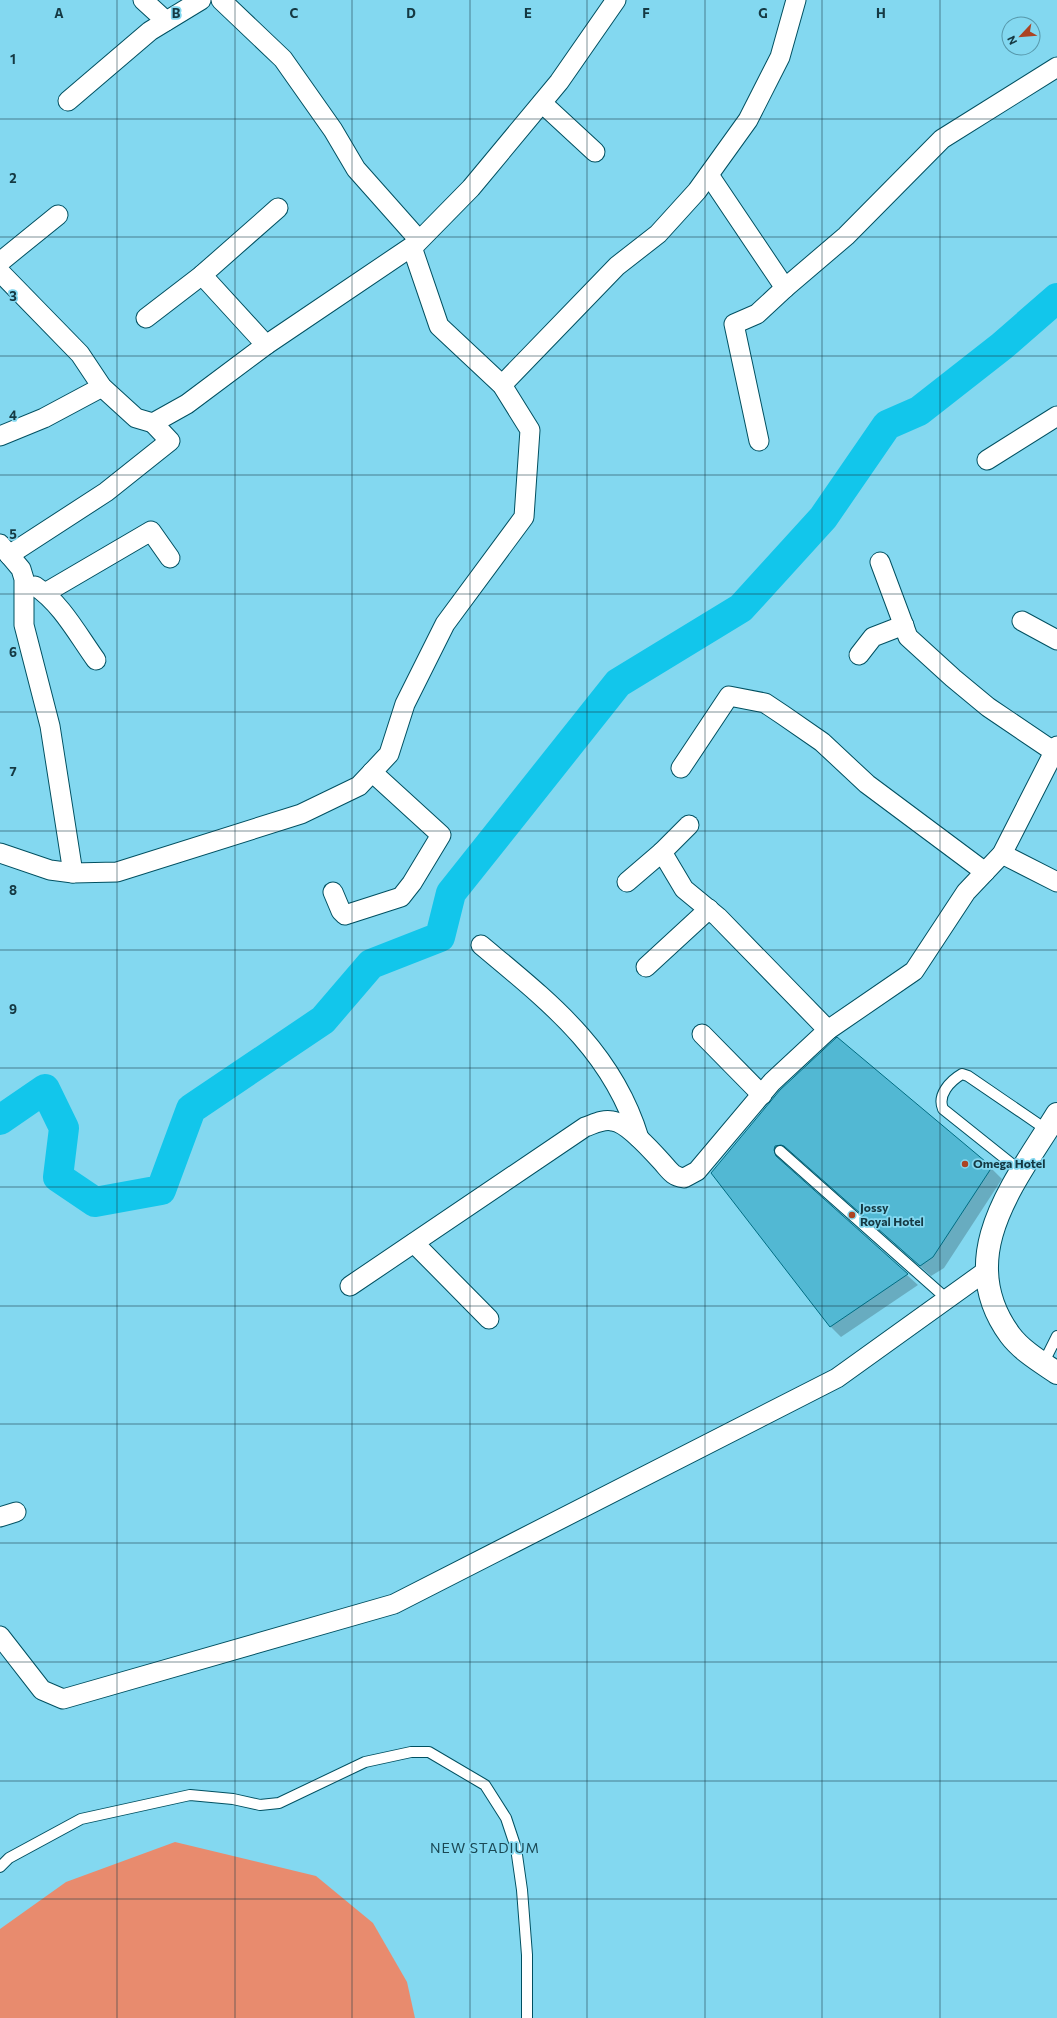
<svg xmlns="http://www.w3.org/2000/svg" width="1057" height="2018" font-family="Commissioner,sans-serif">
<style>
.green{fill:#e88b6e}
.shadow{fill:#0003}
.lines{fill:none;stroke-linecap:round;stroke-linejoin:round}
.river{stroke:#12c6eb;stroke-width:30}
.building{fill:#52b8d3;stroke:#006d83}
.lane-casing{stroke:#005061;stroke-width:12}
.street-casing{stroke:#005061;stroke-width:21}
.secondary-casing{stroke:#005061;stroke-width:24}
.lane{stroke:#fff;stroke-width:10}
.street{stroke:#fff;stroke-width:19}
.secondary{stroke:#fff;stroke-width:22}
.grid{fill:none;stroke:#153943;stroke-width:1;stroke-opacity:0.55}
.poi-dot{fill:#ac4423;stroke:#83d8f0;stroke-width:1.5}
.labels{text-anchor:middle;stroke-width:3.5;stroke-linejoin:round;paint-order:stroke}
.poi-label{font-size:12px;font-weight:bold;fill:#153943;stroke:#83d8f0;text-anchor:start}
.quarter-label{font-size:14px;letter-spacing:1px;fill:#1a4854;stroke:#83d8f0}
.grid-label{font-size:13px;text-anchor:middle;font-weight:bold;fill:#153943;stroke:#83d8f0;stroke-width:3.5;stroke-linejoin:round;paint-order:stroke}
</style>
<rect width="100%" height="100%" fill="#83d8f0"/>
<path class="green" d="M175,1842L316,1876L373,1923L407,1982L415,2018H0V1929L66,1882Z"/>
<path class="shadow" d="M781,1090L991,1168L1002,1179L944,1268L931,1276L796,1157L793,1155L786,1157L784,1162L786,1166L918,1285L841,1337L830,1326L712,1173Z"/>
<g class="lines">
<path class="river" d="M0,1120L45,1089L64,1128L58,1177L95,1202L161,1190L191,1109L323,1020L371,964L440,937L451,893L618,683L741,608L823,518L887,425L919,411L1002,346L1057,298"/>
</g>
<path class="building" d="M837,1037L992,1167L933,1257L920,1266L784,1146L781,1145L775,1146L774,1150L776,1156L908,1274L830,1327L711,1173L780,1090Z"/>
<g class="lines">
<defs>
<g id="lane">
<path d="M780,1151L947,1299"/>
<path d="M1022,1172L943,1109C937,1095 950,1081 962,1074L968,1076L1047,1130"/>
<path d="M1043,1364L1057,1336"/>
<path d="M0,1867L9,1858L81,1819L190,1795L233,1799L260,1805L279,1803L365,1762L411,1752H429L485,1785L506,1818L516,1848L522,1890L527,1955V2018"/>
</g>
<g id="street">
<path d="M143,0L166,21"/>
<path d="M221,0L283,59L333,130L356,169L419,240"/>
<path d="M68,101L150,31L201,0"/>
<path d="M542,103L595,152"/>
<path d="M709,175L785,288L846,236L942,139L1057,67"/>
<path d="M0,262L58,215"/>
<path d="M0,272L80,354L102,387L136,418L153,423L187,404L266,345L417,243L471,188L559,82L616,0"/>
<path d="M202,275L266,345"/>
<path d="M146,318L202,275L278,208"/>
<path d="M502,385L617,266L658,234L697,191L748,120L780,57L796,0"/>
<path d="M0,436L44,418L102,387"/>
<path d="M759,441L734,324L757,314L785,288"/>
<path d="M987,460L1057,416"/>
<path d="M0,544L21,569L24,579V625L50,726L73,873"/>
<path d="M9,555L106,492L170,441L153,423"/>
<path d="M880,562L908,637L953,678L988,707L1053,751"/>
<path d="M35,586C61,603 78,635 96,660"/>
<path d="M45,593L151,531L170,558"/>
<path d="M1022,621L1057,640"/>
<path d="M859,655L873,637L904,625"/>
<path d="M681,768L729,696L765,703L783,715L822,742L867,784L985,872"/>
<path d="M662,852L689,825"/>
<path d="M0,853L50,870L73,873L117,872L301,814L359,786L389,754L405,704L445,624L524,517L530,430L502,385L439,326L412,247"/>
<path d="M1002,854L1057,882"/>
<path d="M627,882L662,852L684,889L718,917L828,1030"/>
<path d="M333,892L341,911L345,915L401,897L412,883L441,835L372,772"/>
<path d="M481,945C549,1002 612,1050 639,1138"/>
<path d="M646,967L709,909"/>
<path d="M702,1034L762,1095"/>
<path d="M414,1243L489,1319"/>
<path d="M350,1286L585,1127C594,1124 603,1119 612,1121C626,1122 653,1152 662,1162C670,1171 672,1176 684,1178L697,1171L772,1082L828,1030L914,971L966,892L1002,854L1057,746"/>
<path d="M0,1517L16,1512"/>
<path d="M0,1636L42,1690L63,1699L394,1604L837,1378L986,1271"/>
</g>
<path id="secondary" d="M1057,1114C1016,1181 952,1256 1010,1335C1022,1351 1041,1362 1057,1373"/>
</defs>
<use href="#lane" class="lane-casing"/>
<use href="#street" class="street-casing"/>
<use href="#secondary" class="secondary-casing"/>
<use href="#lane" class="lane"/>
<use href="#street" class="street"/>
<use href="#secondary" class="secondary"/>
</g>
<path class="grid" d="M117,0V2018M235,0V2018M352,0V2018M470,0V2018M587,0V2018M705,0V2018M822,0V2018M940,0V2018M0,119H1057M0,237H1057M0,356H1057M0,475H1057M0,594H1057M0,712H1057M0,831H1057M0,950H1057M0,1068H1057M0,1187H1057M0,1306H1057M0,1424H1057M0,1543H1057M0,1662H1057M0,1781H1057M0,1899H1057"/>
<g class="poi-dot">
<circle cx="965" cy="1164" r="4"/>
<circle cx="852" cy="1215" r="4"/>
</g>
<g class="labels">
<g class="poi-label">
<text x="973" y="1168">Omega Hotel</text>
<text x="860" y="1212">Jossy<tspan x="860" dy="14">Royal Hotel</tspan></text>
</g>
<g class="quarter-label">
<text x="485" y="1853">NEW STADIUM</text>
</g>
</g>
<g class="grid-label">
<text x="59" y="18">A</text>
<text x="176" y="18">B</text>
<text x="294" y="18">C</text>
<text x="411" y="18">D</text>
<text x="528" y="18">E</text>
<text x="646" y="18">F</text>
<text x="763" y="18">G</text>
<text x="881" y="18">H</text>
<text x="13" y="64">1</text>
<text x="13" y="183">2</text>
<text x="13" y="301">3</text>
<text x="13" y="420">4</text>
<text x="13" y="539">5</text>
<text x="13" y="657">6</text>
<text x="13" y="776">7</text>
<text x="13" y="895">8</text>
<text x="13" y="1014">9</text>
</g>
<g transform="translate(1021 36) rotate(244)"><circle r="19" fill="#83d8f0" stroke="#5798ab"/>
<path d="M0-3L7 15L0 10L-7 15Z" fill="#ac4423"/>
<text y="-6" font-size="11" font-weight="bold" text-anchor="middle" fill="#153943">N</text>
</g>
</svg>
